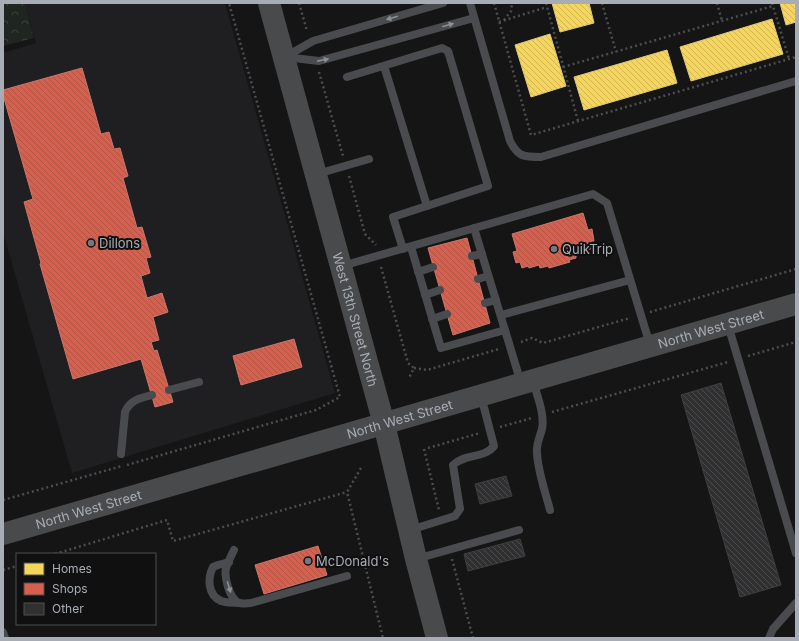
<svg xmlns="http://www.w3.org/2000/svg" width="799" height="641" font-family="Inter,sans-serif">
<style>
.built{fill:#1f1f21}
.park{fill:url(#park-crowns)}
.homes{fill:url(#homes-back-hatch);stroke:#dfc977}
.shops{fill:url(#shops-back-hatch);stroke:#c8776c}
.building{fill:url(#building-back-hatch);stroke:#3e3f42}
.lines{fill:none;stroke-linecap:round;stroke-linejoin:round}
.path{stroke:#4b4d4f;stroke-width:2.5;stroke-dasharray:2 3;stroke-linecap:butt}
.lane{stroke:#4a4b4e;stroke-width:8}
.secondary{stroke:#494a4c;stroke-width:22}
.oneway{fill:#8c9096}
.poi-dot{fill:#75787d;stroke:#101011;stroke-width:1.5}
.labels{text-anchor:middle;stroke-width:4;stroke-linejoin:round;paint-order:stroke}
.poi-label{font-size:13px;fill:#a8adb5;stroke:#101011;text-anchor:start}
.street-label{font-size:13px;fill:#a8adb5;stroke:#101011}
</style>
<defs>
<pattern id="park-crowns" width="20" height="18" patternUnits="userSpaceOnUse"><rect width="20" height="18" fill="#1f2520"/><path d="M2 6a3 3 0 1 1 6 0M12 15a3 3 0 1 1 6 0" fill="none" stroke="#3d423e"/></pattern>
<pattern id="homes-back-hatch" width="6" height="6" patternUnits="userSpaceOnUse"><rect width="6" height="6" fill="#f6d55c"/><path d="M-1 5l2 2M0 0l6 6M5-1l2 2" fill="none" stroke="#cfb554"/></pattern>
<pattern id="shops-back-hatch" width="6" height="6" patternUnits="userSpaceOnUse"><rect width="6" height="6" fill="#d6604d"/><path d="M-1 5l2 2M0 0l6 6M5-1l2 2" fill="none" stroke="#ad5547"/></pattern>
<pattern id="building-back-hatch" width="6" height="6" patternUnits="userSpaceOnUse"><rect width="6" height="6" fill="#303031"/><path d="M-1 5l2 2M0 0l6 6M5-1l2 2" fill="none" stroke="#4b4b4d"/></pattern>
</defs>
<rect width="100%" height="100%" fill="#151516"/>
<path class="built" d="M25,3H225L335,393L72,473L3,232V53L36,43Z"/>
<path class="park" d="M3,3H25L34,38L3,46Z"/>
<g class="homes">
<path d="M552,3H589L594,23L560,32Z"/>
<path d="M780,3H796V22L786,25Z"/>
<path d="M772,19L783,54L691,81L680,47Z"/>
<path d="M550,34L566,86L531,97L515,45Z"/>
<path d="M667,50L677,83L584,110L574,77Z"/>
</g>
<g class="shops">
<path d="M82,68L101,134L109,132L114,149L120,148L128,176L123,178L137,228L142,227L151,257L146,258L150,273L141,276L147,298L162,293L168,312L153,317L159,340L151,342L154,351L157,350L173,402L155,407L141,359L73,379L40,264L41,263L24,202L33,199L3,95V90Z"/>
<path d="M583,213L588,230L592,229L594,241H591L593,248L576,254V258L569,260L570,262L549,268L548,266L540,268L539,265L529,268L528,266L522,268L520,262L516,263L513,252L517,251L512,234Z"/>
<path d="M467,238L490,323L453,335L428,248Z"/>
<path d="M294,339L302,367L241,385L233,356Z"/>
<path d="M318,546L327,575L264,594L255,565Z"/>
</g>
<g class="building">
<path d="M721,383L781,585L740,597L681,395Z"/>
<path d="M506,476L512,496L480,504L475,484Z"/>
<path d="M520,539L525,556L468,571L464,554Z"/>
</g>
<g class="lines">
<g class="path">
<path d="M299,3L307,31"/>
<path d="M494,3L531,135L796,57"/>
<path d="M546,3L578,121"/>
<path d="M602,3L616,52"/>
<path d="M717,3L722,21"/>
<path d="M772,3L789,59"/>
<path d="M504,20L511,11L512,3"/>
<path d="M499,22L547,7"/>
<path d="M563,67L773,6"/>
<path d="M319,72L343,156"/>
<path d="M349,176L365,234L376,245"/>
<path d="M381,267L408,363L414,368L409,378"/>
<path d="M650,312L796,269"/>
<path d="M521,342L532,338L543,343L630,318"/>
<path d="M748,356L796,342"/>
<path d="M414,368L427,370L499,349"/>
<path d="M552,412L728,362"/>
<path d="M500,427L532,418"/>
<path d="M428,448L480,433"/>
<path d="M424,449L439,510"/>
<path d="M127,465L316,410L340,397L229,3"/>
<path d="M361,468L347,492L383,638"/>
<path d="M3,500L122,466"/>
<path d="M55,554L167,520L173,541L347,492"/>
<path d="M452,559L473,638"/>
<path d="M3,570L17,566"/>
</g>
<g class="lane">
<path d="M470,3L510,141C518,157 524,157 541,157L796,81"/>
<path d="M285,57L319,61L474,18"/>
<path d="M285,57L313,41L443,3"/>
<path d="M384,66L427,206"/>
<path d="M347,77L442,48L448,51L488,186L393,217L403,249"/>
<path d="M317,174L369,159"/>
<path d="M474,228L521,383"/>
<path d="M411,247L441,348L505,330"/>
<path d="M472,256L482,254"/>
<path d="M342,266L593,194L607,203L650,345"/>
<path d="M418,272L433,267"/>
<path d="M478,279L488,276"/>
<path d="M425,295L440,290"/>
<path d="M485,303L496,300"/>
<path d="M501,315L630,280"/>
<path d="M432,319L447,314"/>
<path d="M728,325L796,553"/>
<path d="M533,381C537,396 545,414 542,429C540,437 536,444 537,453C538,472 545,491 550,510"/>
<path d="M169,390L199,382"/>
<path d="M121,454L125,412C130,400 140,398 152,395"/>
<path d="M410,530L455,516L460,509L453,465C465,453 484,459 494,446L481,396"/>
<path d="M234,550C231,556 228,562 226,568C224,577 229,598 239,603C242,604 247,603 251,603L347,576"/>
<path d="M416,559L519,530"/>
<path d="M229,562L218,565L213,567C207,579 208,595 221,601C227,603 234,603 240,603"/>
<path d="M3,632L5,638"/>
<path d="M769,638L773,629L796,603"/>
</g>
<g class="secondary">
<path id="s1" d="M269,3L384,424L416,559L437,638"/>
<path id="s2" d="M3,534L796,304"/>
</g>
</g>
<defs><path id="oneway-solid" d="M-6-.8H1V-3.2L6.5 0L1 3.2V.8H-6Z"/></defs>
<g class="oneway">
<use href="#oneway-solid" transform="translate(392 18) rotate(164)"/>
<use href="#oneway-solid" transform="translate(448 25) rotate(-16)"/>
<use href="#oneway-solid" transform="translate(323 60) rotate(-11)"/>
<use href="#oneway-solid" transform="translate(229 587) rotate(73)"/>
</g>
<g class="poi-dot">
<circle cx="91" cy="243" r="4"/>
<circle cx="554" cy="249" r="4"/>
<circle cx="308" cy="561" r="4"/>
</g>
<g class="labels">
<g class="poi-label">
<text x="99" y="248">Dillons</text>
<text x="562" y="254">QuikTrip</text>
<text x="316" y="566">McDonald's</text>
</g>
<g class="street-label">
<text dy="5" stroke="none"><textPath href="#s1" startOffset="328">West 13th Street North</textPath></text>
<text dy="5" stroke="none"><textPath href="#s2" startOffset="737">North West Street</textPath></text>
<text dy="5" stroke="none"><textPath href="#s2" startOffset="413">North West Street</textPath></text>
<text dy="5" stroke="none"><textPath href="#s2" startOffset="89">North West Street</textPath></text>
</g>
</g>
<rect width="799" height="641" fill="none" stroke="#a8adb5" stroke-width="8"/>
<rect x="16" y="553" width="140" height="72" fill="#101011" stroke="#4d4f53"/>
<rect x="24" y="563" width="20" height="12" fill="#f6d55c" stroke="#4d4f53"/>
<text x="52" y="573" font-size="12" fill="#a8adb5">Homes</text>
<rect x="24" y="583" width="20" height="12" fill="#d6604d" stroke="#4d4f53"/>
<text x="52" y="593" font-size="12" fill="#a8adb5">Shops</text>
<rect x="24" y="603" width="20" height="12" fill="#303031" stroke="#4d4f53"/>
<text x="52" y="613" font-size="12" fill="#a8adb5">Other</text>
</svg>
